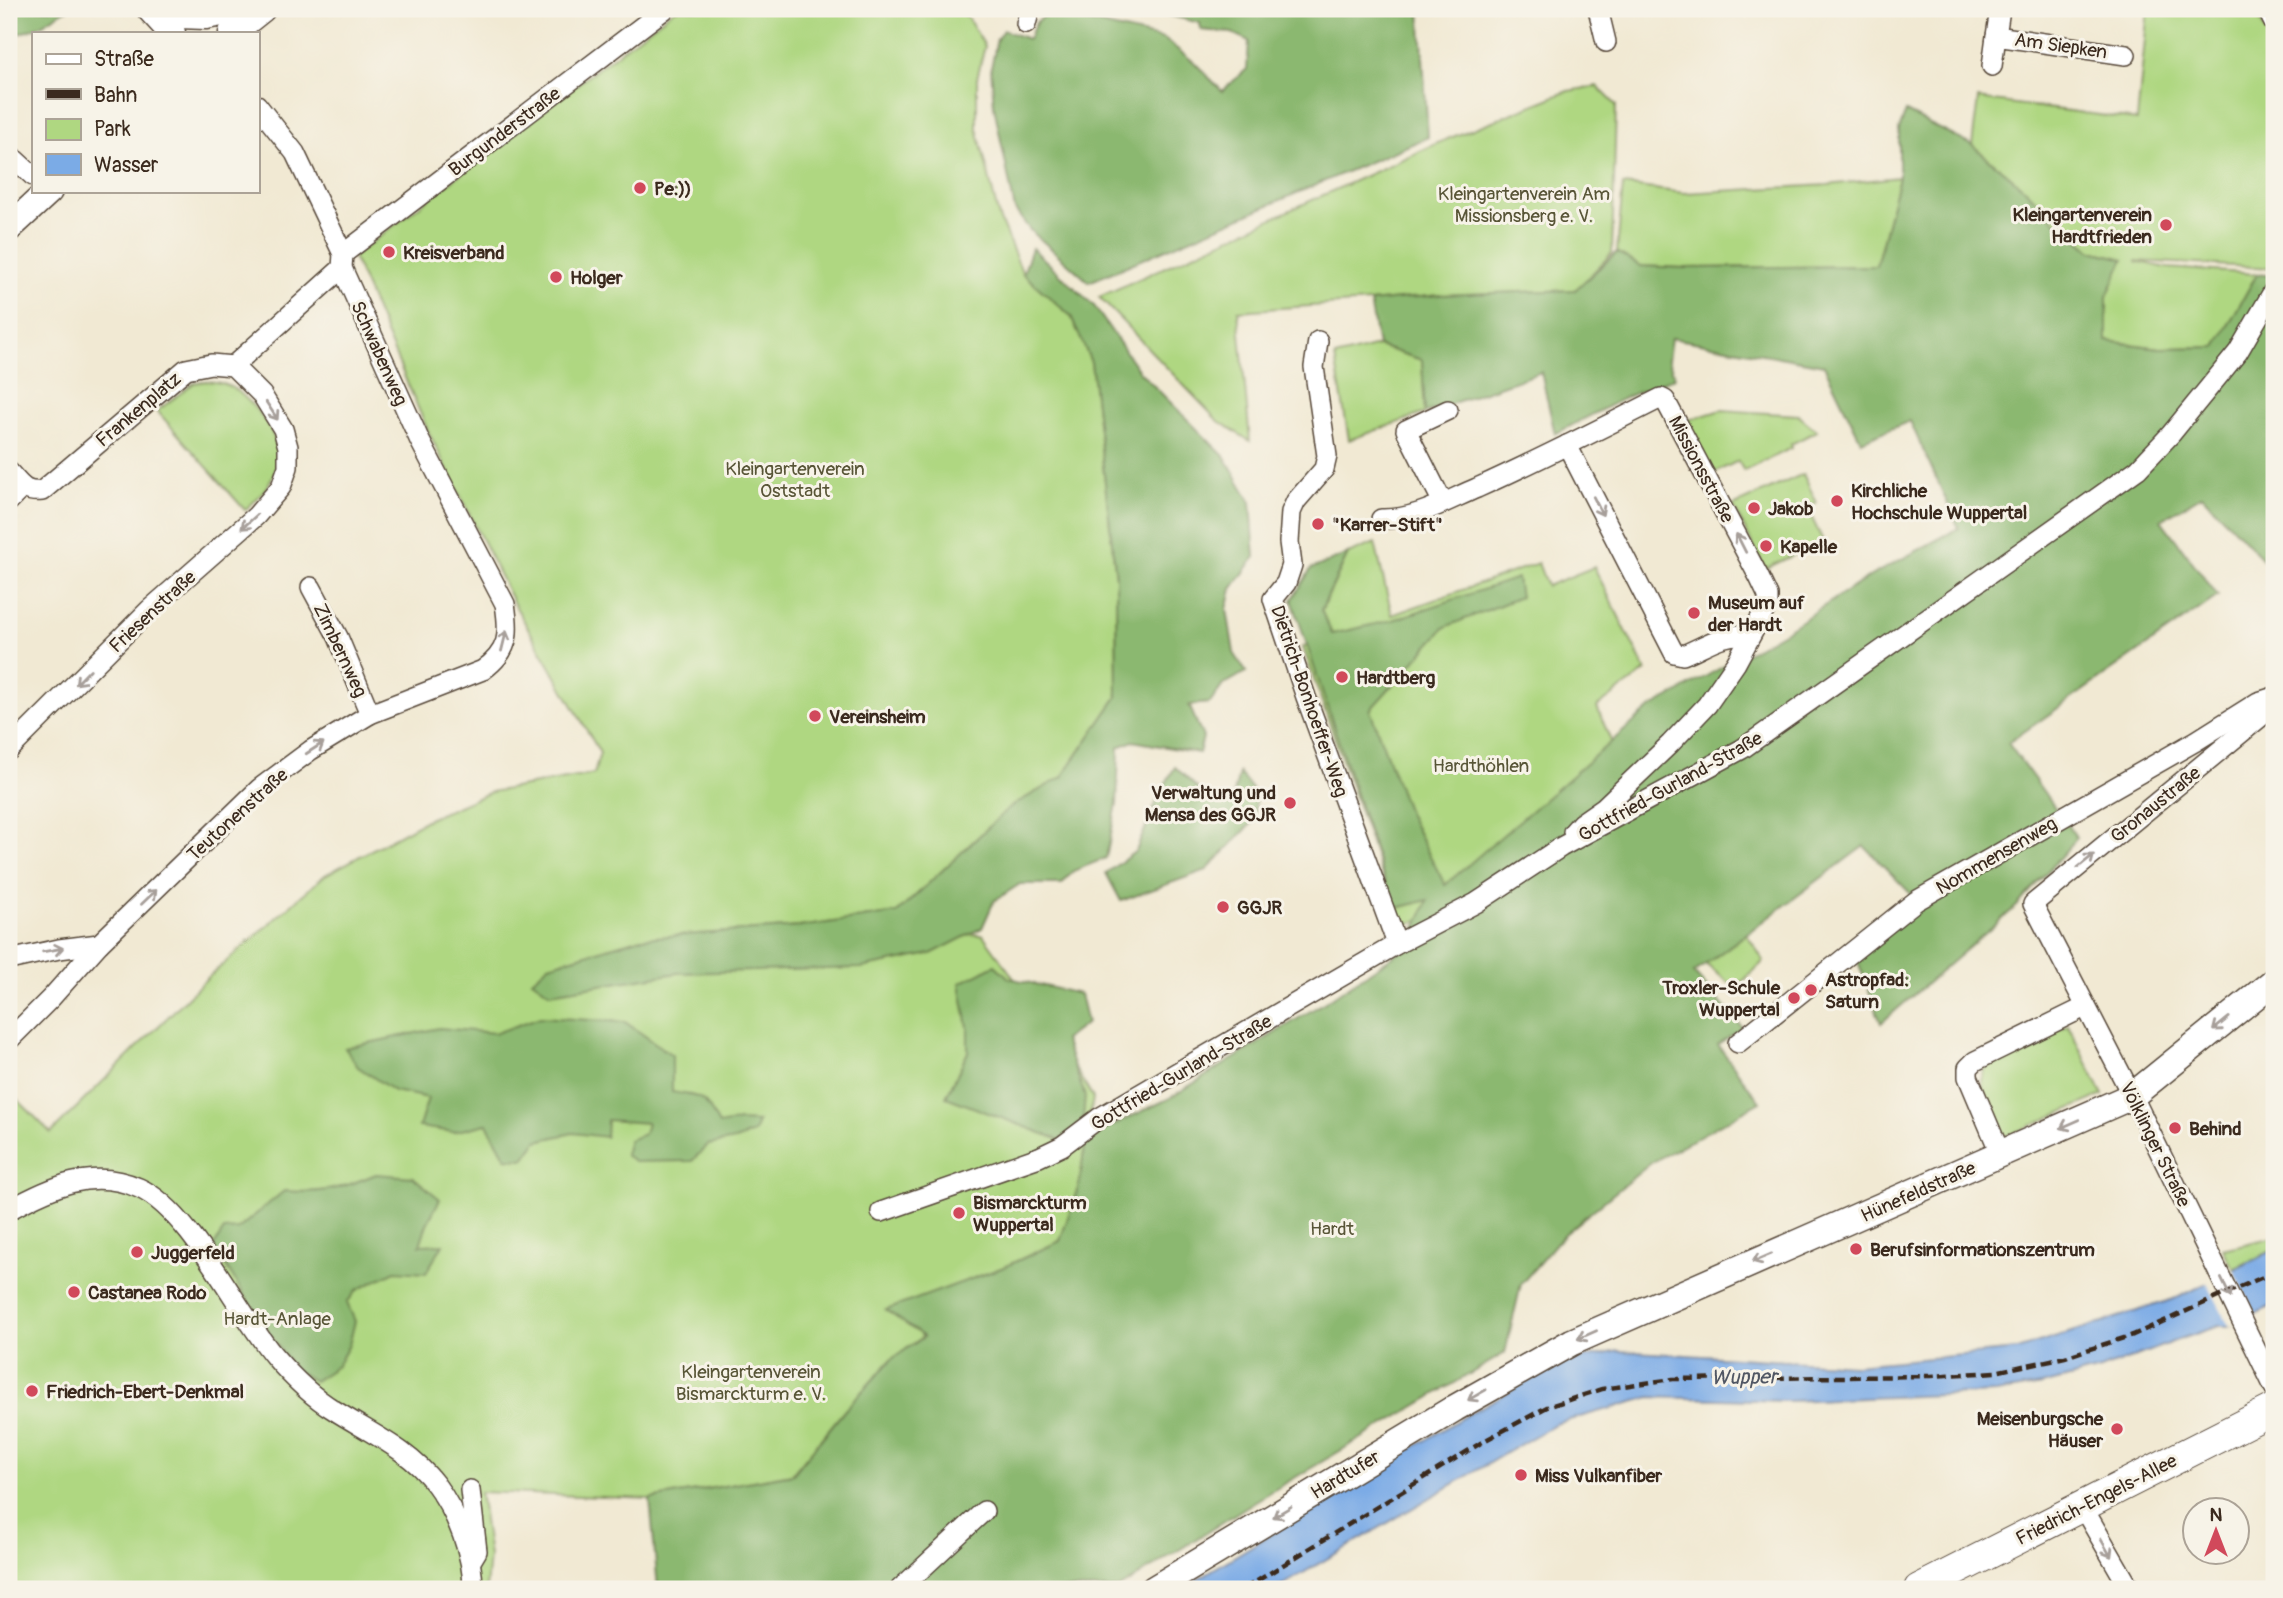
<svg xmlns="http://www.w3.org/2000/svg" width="2283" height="1598" font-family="Pangolin,sans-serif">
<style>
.green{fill:#afd781;stroke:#758050;stroke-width:2}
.forest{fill:#8bb86f;stroke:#637146;stroke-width:2}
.water{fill:#7babe6;stroke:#5b6a82;stroke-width:2}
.pier{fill:#f1e9d3}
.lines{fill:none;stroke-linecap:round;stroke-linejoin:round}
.street-casing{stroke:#564739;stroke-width:22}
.secondary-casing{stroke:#564739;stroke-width:29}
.primary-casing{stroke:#564739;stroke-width:32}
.street{stroke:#fff;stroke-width:19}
.secondary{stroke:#fff;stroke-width:26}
.primary{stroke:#fff;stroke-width:30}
.rail{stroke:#3b2a1e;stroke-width:4.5;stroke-dasharray:10 5;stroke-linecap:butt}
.oneway{stroke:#a79f9a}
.poi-dot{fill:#d1495b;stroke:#f7f3e8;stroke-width:2.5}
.labels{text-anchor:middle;stroke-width:6;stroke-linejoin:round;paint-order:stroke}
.street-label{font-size:19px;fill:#3b2a1e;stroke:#f7f3e8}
.poi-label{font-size:19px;font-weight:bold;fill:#3b2a1e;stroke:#f7f3e8;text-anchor:start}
.park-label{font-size:19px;fill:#585537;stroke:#f7f3e8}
.water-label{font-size:21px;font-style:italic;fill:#515764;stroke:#f7f3e8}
</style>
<rect width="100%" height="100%" fill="#f7f3e8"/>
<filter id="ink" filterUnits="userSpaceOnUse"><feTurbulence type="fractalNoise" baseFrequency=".0143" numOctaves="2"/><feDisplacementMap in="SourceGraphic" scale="14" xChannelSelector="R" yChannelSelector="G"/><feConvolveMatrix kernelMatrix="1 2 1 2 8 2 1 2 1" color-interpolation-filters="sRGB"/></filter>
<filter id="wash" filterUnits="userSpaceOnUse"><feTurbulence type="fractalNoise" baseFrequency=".00686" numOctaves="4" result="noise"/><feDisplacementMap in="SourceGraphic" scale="28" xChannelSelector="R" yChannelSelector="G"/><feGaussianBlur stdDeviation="1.57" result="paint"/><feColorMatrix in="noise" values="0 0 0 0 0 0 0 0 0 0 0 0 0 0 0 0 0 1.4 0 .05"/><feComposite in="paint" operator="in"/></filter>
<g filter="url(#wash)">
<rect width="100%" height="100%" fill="#f1e9d3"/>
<g class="green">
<path d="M675,9H962L985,46L977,78V128L999,218L1023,274L1071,316L1091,362L1116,577L1117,697L1062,777L1010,807L897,913L799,927L718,933L844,927L983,935L1052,1031L1093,1098L1079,1185L1060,1241L1004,1267L887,1311L924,1336L892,1359L844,1411L792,1474L650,1499L480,1492L489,1556L486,1589H9V1091L51,1133L203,982L325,875L428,819L491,792L594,774L600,753L513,602L428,431L353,257Z"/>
<path d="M2148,9H2254L2274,47V268L2135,261L2167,268L2257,274L2216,347L2160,348L2107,341V296L2123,259L2092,251L2059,225L2025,189L1972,145L1978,99L2137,120Z"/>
<path d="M1597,86L1616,105L1612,253L1576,290L1440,295L1370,302L1238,311L1250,441L1217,420L1099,297L1440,142L1568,91Z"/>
<path d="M1899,177L1876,266L1685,268L1640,266L1617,252L1623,185L1684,193L1828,185Z"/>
<path d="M1378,346L1422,360L1425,413L1349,440L1335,357Z"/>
<path d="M206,381C228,382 239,390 253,406C289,444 284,477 245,510L157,411L194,383Z"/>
<path d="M1721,410L1798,415L1817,431L1791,444L1792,448L1744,471L1738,461L1712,474L1685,421Z"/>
<path d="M1803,474L1817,503L1807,508L1823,541L1765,569L1733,506Z"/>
<path d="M1375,543L1392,615L1538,563L1547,586L1594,567L1646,671L1597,707L1636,802L1734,914L1764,961L1736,988L1691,953L1444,911L1400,927L1303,647L1343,633L1332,635L1321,611L1348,554Z"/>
<path d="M2068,1025L2103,1095L2004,1137L1983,1089L1982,1081L1984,1068Z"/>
<path d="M2274,1237V1250L2233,1269L2223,1249Z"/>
</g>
<g class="forest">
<path d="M9,9H67L38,27L9,37Z"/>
<path d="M1143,9H1420L1428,137L1089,282L1030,230L1015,210L994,106L991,68L997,39L1003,30L1028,39L1037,21L1049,13L1164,39L1194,62L1222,91L1247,69L1249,41L1232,33L1201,30L1200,23Z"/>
<path d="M1906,112L1972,145L2025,189L2059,225L2092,251L2124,259L2107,296V341L2160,348L2216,347L2257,274L2274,276V566L2272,569L2202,495L2161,520L2218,596L2008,743L2077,838L2017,906L1881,1023L1857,959L1912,895L1864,846L1694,973L1743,1028L1718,1045L1760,1102L1651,1163L1564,1234L1521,1284L1505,1353L1254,1502L1118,1589H658L650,1499L793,1474L844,1411L892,1359L924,1337L886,1310L1004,1267L1060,1241L1079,1185L1086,1138L1168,1099L1333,997L1409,945L1428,900L1394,909L1292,600L1311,569L1348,554L1321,610L1332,634L1393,620L1517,578L1520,597L1445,627L1370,710L1409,815L1445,885L1649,709L1787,630L1872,575L1959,528L1910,421L1861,441L1824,365L1671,338L1668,360L1675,377L1624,398L1555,434L1541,372L1425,413L1422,360L1378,346L1370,302L1440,295L1575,290L1617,252L1640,266L1685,268L1876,266L1899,177V129Z"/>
<path d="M1032,248L1094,306L1139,371L1225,457L1251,502L1255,557L1232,589L1227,609L1234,653L1246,672L1223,685L1210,703L1189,705L1203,737L1199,753L1133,741L1119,747L1117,804L1106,858L1073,871L1062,884H1020L994,901L982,928L931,954L861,968L678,973L550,993L532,980L549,965L641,938L799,927L897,913L1010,807L1062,777L1117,697L1116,577L1091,362L1071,316L1023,274Z"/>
<path d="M1175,767L1209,799L1233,798L1239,773L1256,794L1254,821L1207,870L1121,901L1106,873L1136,851L1160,793Z"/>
<path d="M995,965L1009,978L1080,994L1087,1023L1064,1040L1085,1096L1083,1121L1060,1140L946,1097L968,1052V1027L960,983Z"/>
<path d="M540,1017L625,1022L672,1055V1092C705,1097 703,1096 719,1125L739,1121L758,1122L754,1133L735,1140L708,1145L692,1161L636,1162L625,1155L629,1140L644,1134L647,1123L607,1120L606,1137L573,1133L537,1141L524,1159L506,1158L487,1124L453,1132L419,1127L428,1098L394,1091L358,1067L345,1048L439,1028L496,1033Z"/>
<path d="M376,1174L413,1177L440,1199L427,1224L420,1245L443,1244L426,1273L395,1271L357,1290L347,1303L355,1321L349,1345L337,1366L314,1381L292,1368L213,1247L224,1230L238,1229L284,1191C323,1194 340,1189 376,1174Z"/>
</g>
<path class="water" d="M2274,1250V1305L2230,1326H2219L2180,1339L2100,1370L2042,1385L1996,1393L1787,1401L1650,1397L1555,1424L1276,1589H1181L1470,1413L1563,1362L1619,1351L1855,1365L2017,1350L2177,1298Z"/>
<path class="pier" d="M2232,1266L2255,1314L2230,1327L2205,1279Z"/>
</g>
<g filter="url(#ink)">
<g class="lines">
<defs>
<g id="street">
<path d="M1598,9L1606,42"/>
<path d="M2267,9L2274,23"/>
<path d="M1026,24L1030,9"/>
<path d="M1996,36L2000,9"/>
<path d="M1992,66L1996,36L2126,55"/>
<path d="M9,154L33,176"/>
<path d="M343,254L665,9"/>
<path d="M1318,341L1314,367L1327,456L1324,469L1296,501L1291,512L1289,542L1292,565L1286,583L1273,599L1306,697L1397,944"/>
<path d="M233,366L342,268"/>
<path d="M1567,445L1674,653L1683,655C1706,646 1724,631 1749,636"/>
<path d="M9,472C21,485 24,493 42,491L186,369L211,364L233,366L262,395L283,429L288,447V467L281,487L256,516L149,610L9,750"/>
<path d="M9,501L23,487"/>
<path d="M1443,503L1406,430L1448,410"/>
<path d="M1381,519C1415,520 1446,501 1477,488C1539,460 1600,429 1661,398L1665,400L1759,577L1768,596V604L1736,663L1707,705L1670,744L1604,807L1581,823L1573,832"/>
<path d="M311,587L338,637L370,714"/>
<path d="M2274,703L2263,715L2033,904L2137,1105L2274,1387"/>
<path d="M9,960L59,949L99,944"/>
<path d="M9,1040L51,998L99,944L260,788L311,750L370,714L483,670C509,651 510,635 505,604L420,441L342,268L343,254L295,153L257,105"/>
<path d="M1738,1043L1916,901L2196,741L2258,702L2274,697"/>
<path d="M2001,1155L1968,1077V1068L1975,1061L2085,1007"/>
<path d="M9,1210C50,1187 93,1167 139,1188C191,1211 237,1313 275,1357C292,1377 311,1396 334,1410C370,1433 410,1450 436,1485C457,1513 473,1555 473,1589"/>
<path d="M881,1212L1039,1157L1062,1146L1099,1118L1397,944L1476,903L1561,847L1742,749L2138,469L2171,434L2238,352L2274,290"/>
<path d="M470,1490L477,1551L471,1561"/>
<path d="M2082,1506L2130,1589"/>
<path d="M900,1589L984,1511"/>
</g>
<g id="secondary">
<path d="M150,9L172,33"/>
<path d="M178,15L206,16L243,9"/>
<path d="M232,33L262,9"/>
<path d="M9,228L49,191"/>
<path d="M1154,1589L1455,1408L1572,1342L2132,1096L2274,981"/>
</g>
<path id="primary" d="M1919,1589L2274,1409"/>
</defs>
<use href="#street" class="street-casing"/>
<use href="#secondary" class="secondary-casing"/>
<use href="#primary" class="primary-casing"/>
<use href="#street" class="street"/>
<use href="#secondary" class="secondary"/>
<use href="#primary" class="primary"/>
<path class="rail" d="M1244,1589L1484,1441L1547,1407L1602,1389L1673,1379L1931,1376L1995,1372L2065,1357L2133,1335L2274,1272"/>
</g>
<defs><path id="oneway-shaft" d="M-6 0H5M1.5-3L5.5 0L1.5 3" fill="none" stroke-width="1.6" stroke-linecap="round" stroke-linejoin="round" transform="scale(1.75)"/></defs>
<g class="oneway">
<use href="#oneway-shaft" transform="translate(272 411) rotate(57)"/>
<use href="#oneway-shaft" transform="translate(1598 506) rotate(63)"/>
<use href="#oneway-shaft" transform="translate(249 522) rotate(138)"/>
<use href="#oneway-shaft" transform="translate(1741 543) rotate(-117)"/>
<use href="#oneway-shaft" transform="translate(504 641) rotate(-76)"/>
<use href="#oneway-shaft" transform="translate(83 677) rotate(134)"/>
<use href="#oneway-shaft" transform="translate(315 748) rotate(-33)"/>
<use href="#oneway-shaft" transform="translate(2086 861) rotate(-39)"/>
<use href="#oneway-shaft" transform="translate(149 897) rotate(-44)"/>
<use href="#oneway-shaft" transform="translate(53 950) rotate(-10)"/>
<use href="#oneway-shaft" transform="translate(2221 1024) rotate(141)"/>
<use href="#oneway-shaft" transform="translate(2070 1124) rotate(156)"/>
<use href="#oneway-shaft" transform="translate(1762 1258) rotate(157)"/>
<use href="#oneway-shaft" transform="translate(2226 1288) rotate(64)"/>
<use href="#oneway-shaft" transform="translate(1587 1335) rotate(156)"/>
<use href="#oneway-shaft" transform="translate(1477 1395) rotate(150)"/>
<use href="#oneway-shaft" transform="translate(1282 1512) rotate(149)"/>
<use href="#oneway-shaft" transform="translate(2106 1548) rotate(60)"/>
</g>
</g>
<g class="poi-dot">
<circle cx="640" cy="188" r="7"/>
<circle cx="2166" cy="225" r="7"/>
<circle cx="389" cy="252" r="7"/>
<circle cx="556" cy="277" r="7"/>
<circle cx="1837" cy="501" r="7"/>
<circle cx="1754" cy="508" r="7"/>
<circle cx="1318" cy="524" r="7"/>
<circle cx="1766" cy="546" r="7"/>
<circle cx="1694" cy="613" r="7"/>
<circle cx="1342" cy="677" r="7"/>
<circle cx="815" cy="716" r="7"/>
<circle cx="1290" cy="803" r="7"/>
<circle cx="1223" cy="907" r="7"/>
<circle cx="1811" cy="990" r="7"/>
<circle cx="1794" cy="998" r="7"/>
<circle cx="2175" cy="1128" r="7"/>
<circle cx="959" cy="1213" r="7"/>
<circle cx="1856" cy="1249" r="7"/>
<circle cx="137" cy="1252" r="7"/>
<circle cx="74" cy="1292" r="7"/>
<circle cx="32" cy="1391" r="7"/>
<circle cx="2117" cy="1429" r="7"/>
<circle cx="1521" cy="1475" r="7"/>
</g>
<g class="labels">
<g class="street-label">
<text transform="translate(2061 45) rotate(8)" y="7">Am Siepken</text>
<text transform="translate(504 131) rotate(-37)" y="7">Burgunderstraße</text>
<text transform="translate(380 353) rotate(66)" y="7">Schwabenweg</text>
<text transform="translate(138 409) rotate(-40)" y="7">Frankenplatz</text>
<text transform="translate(1702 469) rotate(62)" y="7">Missionsstraße</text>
<text transform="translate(152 611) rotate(-43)" y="7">Friesenstraße</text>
<text transform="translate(341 650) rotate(65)" y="7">Zimbernweg</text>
<text transform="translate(1310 701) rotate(71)" y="7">Dietrich-Bonhoeffer-Weg</text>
<text transform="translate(1670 786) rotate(-29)" y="7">Gottfried-Gurland-Straße</text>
<text transform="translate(2155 804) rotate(-39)" y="7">Gronaustraße</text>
<text transform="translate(237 814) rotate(-42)" y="7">Teutonenstraße</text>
<text transform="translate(1996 855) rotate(-30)" y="7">Nommensenweg</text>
<text transform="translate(1181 1072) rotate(-31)" y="7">Gottfried-Gurland-Straße</text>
<text transform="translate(2156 1144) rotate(64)" y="7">Völklinger Straße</text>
<text transform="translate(1918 1191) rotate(-24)" y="7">Hünefeldstraße</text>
<text transform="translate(1345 1474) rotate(-31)" y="7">Hardtufer</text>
<text transform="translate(2096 1499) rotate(-27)" y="7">Friedrich-Engels-Allee</text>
</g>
<g class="poi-label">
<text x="654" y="195">Pe:))</text>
<text x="2152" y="221" text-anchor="end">Kleingartenverein<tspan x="2152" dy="22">Hardtfrieden</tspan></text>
<text x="403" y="259">Kreisverband</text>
<text x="570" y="284">Holger</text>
<text x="1851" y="497">Kirchliche<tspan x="1851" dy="22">Hochschule Wuppertal</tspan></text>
<text x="1768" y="515">Jakob</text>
<text x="1332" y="531">"Karrer-Stift"</text>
<text x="1780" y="553">Kapelle</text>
<text x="1708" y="609">Museum auf<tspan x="1708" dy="22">der Hardt</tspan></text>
<text x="1356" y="684">Hardtberg</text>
<text x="829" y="723">Vereinsheim</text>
<text x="1276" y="799" text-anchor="end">Verwaltung und<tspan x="1276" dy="22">Mensa des GGJR</tspan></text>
<text x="1237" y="914">GGJR</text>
<text x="1825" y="986">Astropfad:<tspan x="1825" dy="22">Saturn</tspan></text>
<text x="1780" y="994" text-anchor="end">Troxler-Schule<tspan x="1780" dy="22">Wuppertal</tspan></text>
<text x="2189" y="1135">Behind</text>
<text x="973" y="1209">Bismarckturm<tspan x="973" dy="22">Wuppertal</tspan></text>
<text x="1870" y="1256">Berufsinformationszentrum</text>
<text x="151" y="1259">Juggerfeld</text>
<text x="88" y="1299">Castanea Rodo</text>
<text x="46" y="1398">Friedrich-Ebert-Denkmal</text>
<text x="2103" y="1425" text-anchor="end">Meisenburgsche<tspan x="2103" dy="22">Häuser</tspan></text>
<text x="1535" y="1482">Miss Vulkanfiber</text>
</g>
<g class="park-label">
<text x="1524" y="200">Kleingartenverein Am<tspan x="1524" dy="22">Missionsberg e. V.</tspan></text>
<text x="795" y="475">Kleingartenverein<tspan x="795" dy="22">Oststadt</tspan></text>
<text x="1481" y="772">Hardthöhlen</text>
<text x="1332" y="1235">Hardt</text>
<text x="277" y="1325">Hardt-Anlage</text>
<text x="751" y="1378">Kleingartenverein<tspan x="751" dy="22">Bismarckturm e. V.</tspan></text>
</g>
<g class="water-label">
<text transform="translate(1744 1377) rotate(-1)" y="7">Wupper</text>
</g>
</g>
<rect width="2283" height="1598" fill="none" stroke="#f7f3e8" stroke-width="35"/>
<rect x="32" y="32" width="228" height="161" fill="#f7f3e8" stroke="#aca397" stroke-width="2"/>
<rect x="46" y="54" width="35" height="10" fill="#ffffff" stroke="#aca397" stroke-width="2"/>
<text x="94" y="66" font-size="21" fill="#3b2a1e">Straße</text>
<rect x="46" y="89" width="35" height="10" fill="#3b2a1e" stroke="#aca397" stroke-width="2"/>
<text x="94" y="102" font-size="21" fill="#3b2a1e">Bahn</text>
<rect x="46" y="119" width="35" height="21" fill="#afd781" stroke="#aca397" stroke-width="2"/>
<text x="94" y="136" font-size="21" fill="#3b2a1e">Park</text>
<rect x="46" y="154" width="35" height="21" fill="#7babe6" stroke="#aca397" stroke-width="2"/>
<text x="94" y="172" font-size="21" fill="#3b2a1e">Wasser</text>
<g transform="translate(2216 1531)"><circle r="33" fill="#f7f3e8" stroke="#aca397" stroke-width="2"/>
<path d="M0-5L12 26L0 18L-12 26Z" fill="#d1495b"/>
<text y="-10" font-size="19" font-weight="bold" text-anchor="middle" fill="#3b2a1e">N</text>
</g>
</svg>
